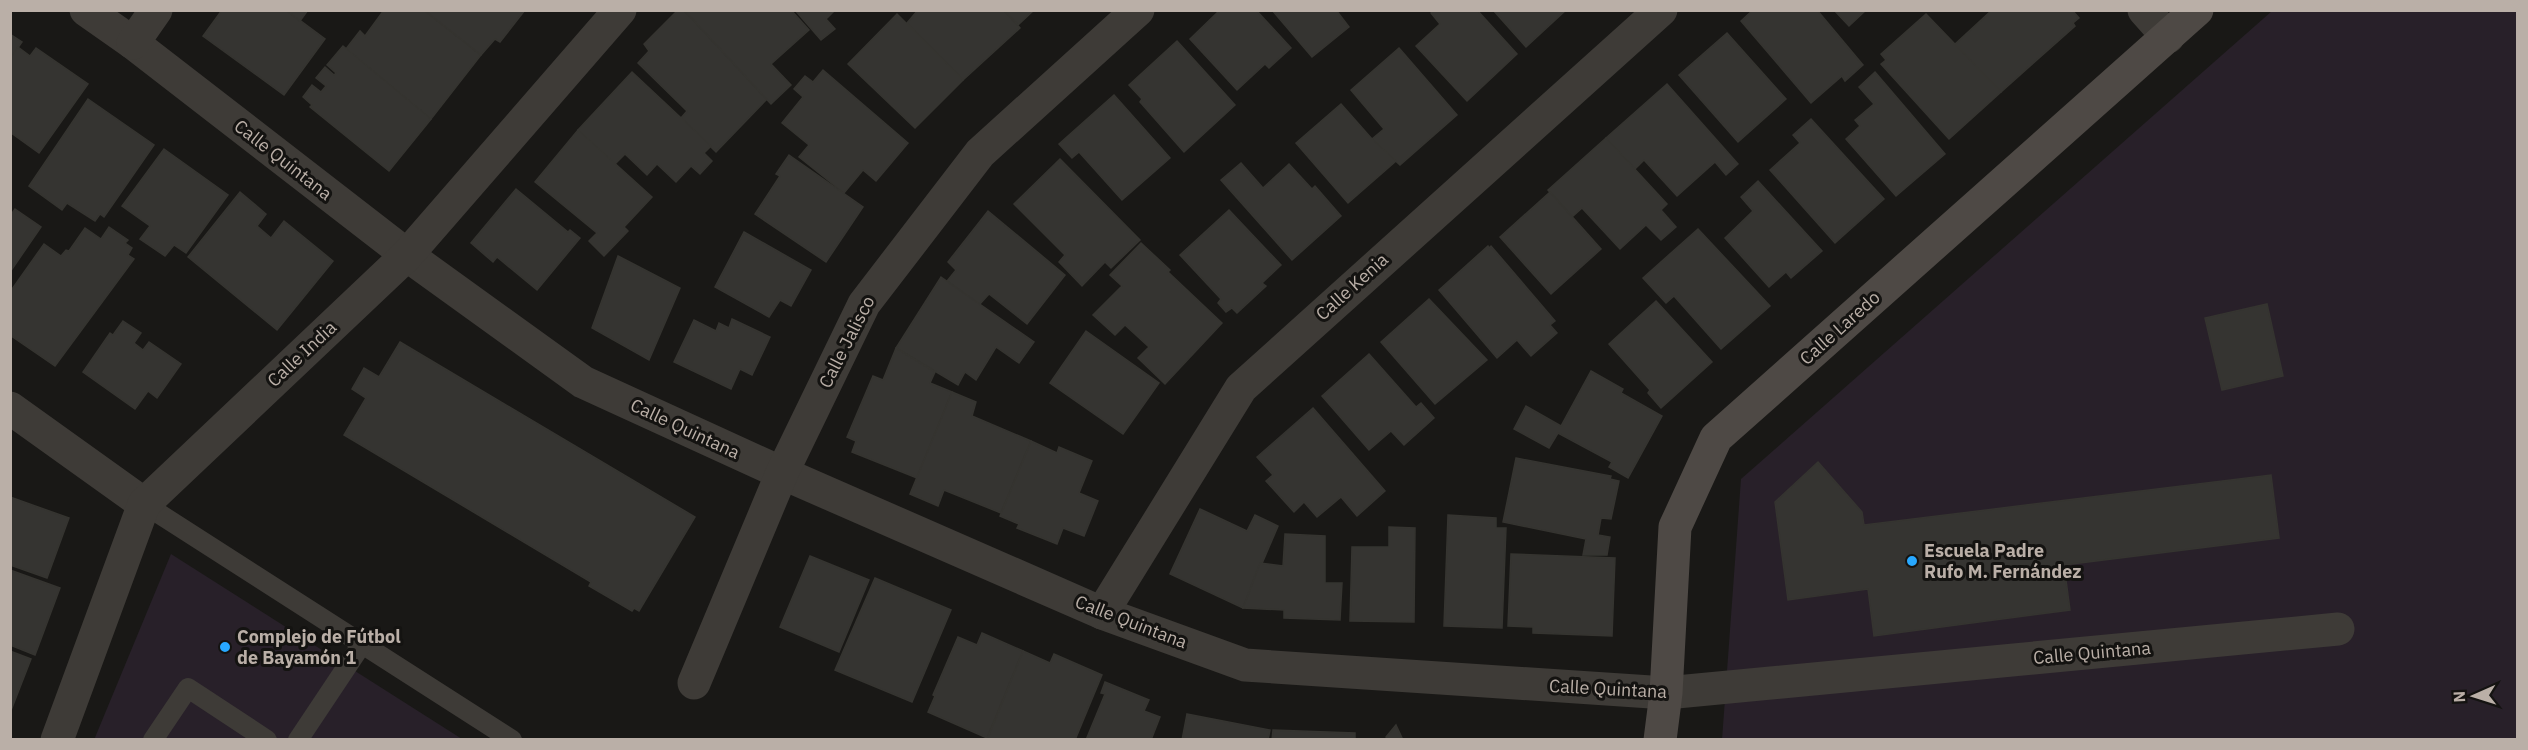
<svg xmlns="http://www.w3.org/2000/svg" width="2528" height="750" font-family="'IBM Plex Sans',sans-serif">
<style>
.green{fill:#282029}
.building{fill:#353431;stroke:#353430;stroke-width:1.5}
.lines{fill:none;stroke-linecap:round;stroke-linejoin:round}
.lane{stroke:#3e3b37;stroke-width:20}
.street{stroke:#3e3b37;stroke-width:33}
.secondary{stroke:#4e4945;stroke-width:33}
.poi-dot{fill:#28a8ff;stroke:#141311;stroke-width:2}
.labels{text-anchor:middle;stroke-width:6;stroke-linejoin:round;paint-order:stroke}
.street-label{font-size:18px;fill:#baafa7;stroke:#141311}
.poi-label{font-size:18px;font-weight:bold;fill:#baafa7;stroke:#141311;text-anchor:start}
</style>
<rect width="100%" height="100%" fill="#191816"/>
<g class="green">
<path d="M2272,11H2517V739L1722,740L1741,479Z"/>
<path d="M171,554L462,739L94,740Z"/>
</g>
<g class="building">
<path d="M222,10H286L325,39L284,95L203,36Z"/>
<path d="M286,10H308L300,21Z"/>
<path d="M384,10H424L481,55L431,119L346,49L360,31L365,36Z"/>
<path d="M424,10H525L500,42L495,39L481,55Z"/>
<path d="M678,10H684L767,99L716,152L681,118L687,111L638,63L649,51L644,44Z"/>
<path d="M684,10H791L809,30L771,64L791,85L771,104Z"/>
<path d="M795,10H835L826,19L835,29L821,40Z"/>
<path d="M918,10H1004L1020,28L963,80L907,23Z"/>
<path d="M1004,10H1034L1018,25Z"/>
<path d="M1220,10H1256L1291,48L1269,68L1265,64L1237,90L1190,39Z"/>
<path d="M1272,10H1336L1349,27L1312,57Z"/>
<path d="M1433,10H1477L1517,54L1467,101L1416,46L1440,24L1431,13Z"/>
<path d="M1493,10H1566L1526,47Z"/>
<path d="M1753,10H1817L1863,65L1845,81L1842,76L1811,103L1741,21Z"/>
<path d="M1834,10H1866L1849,26Z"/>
<path d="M1992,10H2072L2079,18L2073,23L2075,26L2001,92L1954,45Z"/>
<path d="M897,14L963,80L915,128L848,64Z"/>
<path d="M1926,14L2001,92L1949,139L1881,64L1886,60L1881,54Z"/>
<path d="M1727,33L1786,99L1738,142L1679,75Z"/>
<path d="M10,34L22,42L10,59Z"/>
<path d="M1177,41L1235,105L1184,152L1140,102L1142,99L1129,85Z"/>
<path d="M343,46L431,119L389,171L310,107L312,105L303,97L312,85L321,92L326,86L316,78L325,67L334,75L336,73L327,65Z"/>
<path d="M18,47L30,56L36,48L88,84L39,153L10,132V59Z"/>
<path d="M1399,48L1457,115L1400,165L1372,139L1384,129L1351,90Z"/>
<path d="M823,70L908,143L876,181L863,170L844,193L799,157L809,145L782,123L803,97L794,89L805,76L813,82Z"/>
<path d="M632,72L711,146L704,153L712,161L700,174L691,166L676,182L657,164L647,175L625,154L615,164L578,130Z"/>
<path d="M1875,72L1945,154L1896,196L1846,139L1860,126L1855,120L1874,104L1859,87Z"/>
<path d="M1667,84L1738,164L1726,175L1715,162L1677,196L1644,160L1635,169L1606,138Z"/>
<path d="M1114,95L1170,158L1122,200L1079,152L1072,158L1059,144Z"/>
<path d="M88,99L154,145L104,217L100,214L95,221L67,203L62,210L29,186Z"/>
<path d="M1341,104L1372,139L1396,161L1348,203L1296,143Z"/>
<path d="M1811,119L1884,199L1835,243L1770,170L1800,143L1793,135Z"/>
<path d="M578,130L652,197L624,227L628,231L604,256L589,241L597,233L535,182Z"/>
<path d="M1606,138L1667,204L1661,210L1676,227L1661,240L1646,225L1620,249L1582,208L1572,217L1548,190Z"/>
<path d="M164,149L228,195L186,253L174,245L165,256L140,239L150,226L122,206Z"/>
<path d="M789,155L863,207L826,262L755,214L780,176L776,174Z"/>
<path d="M1060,159L1140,240L1111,268L1105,262L1082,286L1059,262L1065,255L1014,204Z"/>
<path d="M1241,163L1263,188L1289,164L1312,189L1315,186L1341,216L1292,260L1221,180Z"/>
<path d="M1758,181L1822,251L1791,278L1786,272L1769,287L1725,238L1753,211L1741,197Z"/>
<path d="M516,189L568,232L570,230L580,238L537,290L497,257L493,262L471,243Z"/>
<path d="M240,192L266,214L257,226L271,238L284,221L333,261L277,330L188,257Z"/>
<path d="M1550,192L1601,249L1551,294L1500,237Z"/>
<path d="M15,209L41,227L10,272V216Z"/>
<path d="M1229,210L1281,265L1262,283L1266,286L1237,313L1232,308L1226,312L1218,303L1221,299L1180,255Z"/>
<path d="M988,211L1065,275L1027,324L989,294L979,305L947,281L956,270L948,262Z"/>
<path d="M109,227L128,240L125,243L132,248L128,255L134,259L55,366L10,335V292L44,244L61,256L66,250L69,251L85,228L101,239Z"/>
<path d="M1698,229L1770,306L1721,349L1674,296L1666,303L1643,278Z"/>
<path d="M744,232L811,270L791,306L780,300L769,317L715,287Z"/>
<path d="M1141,243L1170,270L1168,272L1222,323L1165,384L1138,358L1149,347L1125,325L1115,335L1093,315L1122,286L1110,275Z"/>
<path d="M1488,246L1489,248L1491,246L1555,321L1550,325L1557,333L1531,356L1517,340L1497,358L1439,290Z"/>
<path d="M618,256L680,288L649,360L592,328Z"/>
<path d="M941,277L1034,342L1019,363L996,347L976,380L965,372L958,385L896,348Z"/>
<path d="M1429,299L1487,360L1435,404L1381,342Z"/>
<path d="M1656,301L1712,362L1661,408L1648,393L1650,390L1609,344Z"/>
<path d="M2267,304L2283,376L2222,390L2205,318Z"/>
<path d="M732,319L770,337L752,375L740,369L731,389L674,362L694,320L716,331L719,323L729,328Z"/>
<path d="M123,321L141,333L134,343L143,350L149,342L181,364L157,398L148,391L135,409L83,372L110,333L113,335Z"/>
<path d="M1086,331L1159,383L1123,434L1050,383Z"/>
<path d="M400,342L695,517L639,611L634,608L632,611L589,586L591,582L344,435L366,398L352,389L364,368L379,377Z"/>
<path d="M896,348L935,372L930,383L952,392L917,478L852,452L856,441L847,437L873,376L883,380Z"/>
<path d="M1369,354L1416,407L1421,403L1434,418L1404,445L1391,431L1369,450L1322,396Z"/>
<path d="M1591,371L1623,389L1621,393L1662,416L1628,478L1609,467L1612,462L1558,433L1549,448L1514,429L1526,406L1561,426Z"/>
<path d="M952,392L976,402L972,416L1031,441L1001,513L944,490L938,506L910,494Z"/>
<path d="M1313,408L1385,491L1357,516L1341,497L1317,517L1304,502L1294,512L1266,481L1273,475L1257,457Z"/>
<path d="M1031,441L1057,453L1059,447L1092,461L1079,493L1098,501L1084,536L1063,528L1057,544L1017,528L1019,524L1000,516Z"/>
<path d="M1516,458L1611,476L1610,479L1619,481L1611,519L1601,518L1598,535L1610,537L1607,555H1583L1586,539L1503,522Z"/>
<path d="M1818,462L1862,512L1864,525L2271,475L2279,538L2064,565L2070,610L1874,636L1868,589L1788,600L1775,502Z"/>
<path d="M10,497L69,518L47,578L10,565Z"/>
<path d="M1200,509L1247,531L1255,515L1278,526L1243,608L1170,574Z"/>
<path d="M1448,515L1496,518V528H1506L1502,628L1444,626Z"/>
<path d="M1389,527L1415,528L1414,622L1350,621L1352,547H1389Z"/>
<path d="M1285,534L1325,536V583H1342L1340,620L1284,618V610L1243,608L1260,563L1283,566Z"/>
<path d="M1511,554L1615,558L1612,636L1533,633V627L1508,626Z"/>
<path d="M810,556L869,580L839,652L780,627Z"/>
<path d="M10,570L60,588L35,655L10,645Z"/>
<path d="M875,578L951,610L912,702L835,670Z"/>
<path d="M982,633L1023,651L987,738L928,712L935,696L933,695L958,637L977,645Z"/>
<path d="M10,651L31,659L10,713Z"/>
<path d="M1023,651L1050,663L1054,654L1102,675L1075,740H987Z"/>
<path d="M1105,682L1149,700L1144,711L1160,717L1151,740H1086L1105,694L1101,693Z"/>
<path d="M1187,714L1270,730L1268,740H1182Z"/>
<path d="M1396,725L1403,740H1388L1386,737Z"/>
<path d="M1273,730L1355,733V740H1272Z"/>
</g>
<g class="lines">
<g class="lane">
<path d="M144,504L512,740"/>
<path d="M153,740L188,688L267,740"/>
<path d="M298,740L362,644"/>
</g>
<g class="street">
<path d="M86,10L133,43L407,255L583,382L782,473L1102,613L1245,665L1666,693L2338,629"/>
<path d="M2144,10L2168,37"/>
<path d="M133,43L156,10"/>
<path d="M10,408L144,504"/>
<path d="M1102,613L1241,388L1661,10"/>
<path d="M694,683L782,473L864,304L980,153L1138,10"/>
<path d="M57,740L144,504L407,255L620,10"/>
</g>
<path class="secondary" d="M1660,740L1666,693L1675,527L1716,438L2197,10"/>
</g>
<g class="poi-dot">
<circle cx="1912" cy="561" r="6"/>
<circle cx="225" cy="647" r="6"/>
</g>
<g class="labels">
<g class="street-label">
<text transform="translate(283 160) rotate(38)" y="6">Calle Quintana</text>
<text transform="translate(1352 287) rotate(-42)" y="6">Calle Kenia</text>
<text transform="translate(1840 328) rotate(-42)" y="6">Calle Laredo</text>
<text transform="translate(847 342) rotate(-63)" y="6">Calle Jalisco</text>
<text transform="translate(302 354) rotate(-43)" y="6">Calle India</text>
<text transform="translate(685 429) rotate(25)" y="6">Calle Quintana</text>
<text transform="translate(1131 622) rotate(21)" y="6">Calle Quintana</text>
<text transform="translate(2092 653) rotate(-5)" y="6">Calle Quintana</text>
<text transform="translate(1608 689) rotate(3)" y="6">Calle Quintana</text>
</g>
<g class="poi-label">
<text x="1924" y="557">Escuela Padre<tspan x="1924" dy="21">Rufo M. Fernández</tspan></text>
<text x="237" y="643">Complejo de Fútbol<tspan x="237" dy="21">de Bayamón 1</tspan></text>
</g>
</g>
<rect width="2528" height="750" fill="none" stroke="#baafa7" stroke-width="24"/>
<g transform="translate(2474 696) rotate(267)" stroke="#141311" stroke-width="4.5" paint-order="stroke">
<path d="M0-4.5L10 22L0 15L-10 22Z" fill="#baafa7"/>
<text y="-9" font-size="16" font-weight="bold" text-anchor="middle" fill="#baafa7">N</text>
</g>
</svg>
